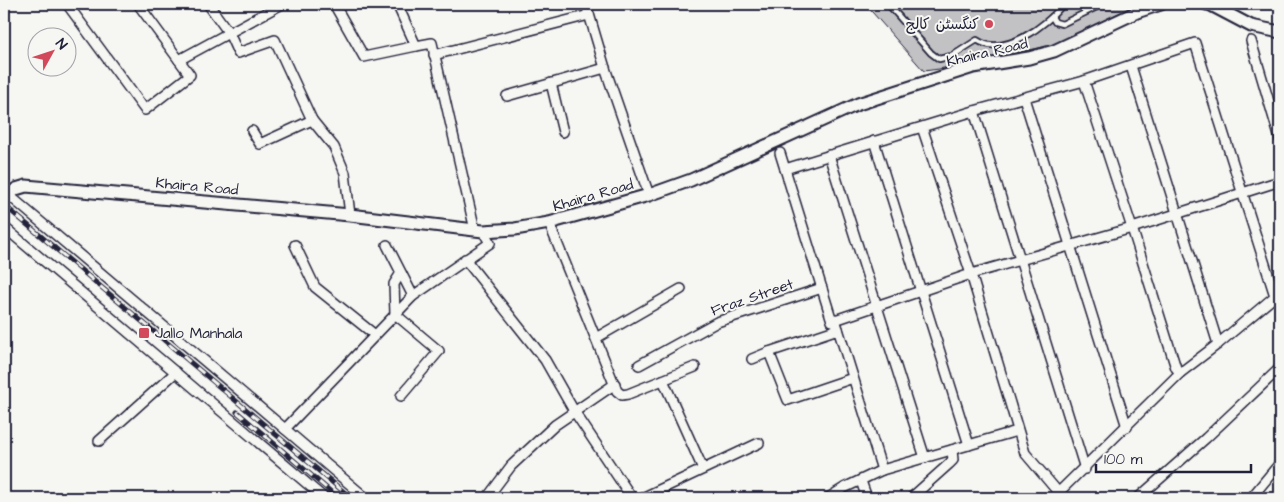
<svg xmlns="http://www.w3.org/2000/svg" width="1284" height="502" font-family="'Architects Daughter','Playpen Sans Arabic',sans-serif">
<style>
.building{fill:#c2c2c4;stroke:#22223b}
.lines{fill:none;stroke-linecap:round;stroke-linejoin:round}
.service-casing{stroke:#22223b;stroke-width:8}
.minor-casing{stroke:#22223b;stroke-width:12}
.tertiary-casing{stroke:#22223b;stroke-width:15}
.service{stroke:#f6f6f2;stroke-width:4.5}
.minor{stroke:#f6f6f2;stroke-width:9}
.tertiary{stroke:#f6f6f2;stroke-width:11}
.rail-casing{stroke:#22223b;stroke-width:5}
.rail{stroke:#f6f6f2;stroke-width:3;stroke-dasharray:9;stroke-linecap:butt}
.poi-dot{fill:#d1495b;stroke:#f6f6f2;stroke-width:2}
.labels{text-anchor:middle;stroke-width:4;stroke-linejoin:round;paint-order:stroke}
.poi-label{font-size:15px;fill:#22223b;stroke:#f6f6f2;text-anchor:end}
.street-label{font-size:15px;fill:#22223b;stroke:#f6f6f2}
</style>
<rect width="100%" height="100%" fill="#f6f6f2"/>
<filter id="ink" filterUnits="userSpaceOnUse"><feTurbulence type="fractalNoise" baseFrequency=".02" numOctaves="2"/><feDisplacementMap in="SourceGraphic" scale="10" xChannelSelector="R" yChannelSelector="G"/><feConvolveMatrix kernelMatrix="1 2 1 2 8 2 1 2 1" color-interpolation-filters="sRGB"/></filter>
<g filter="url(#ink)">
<path class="building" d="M865,4H1137L1053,45L939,69L924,71Z"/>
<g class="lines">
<defs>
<g id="service">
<path d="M888,4L931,53L939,59L952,56L977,40C1003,58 1048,25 1063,4"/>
<path d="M1052,17L1055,22L1062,24L1099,6L1098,4"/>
</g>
<g id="minor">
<path d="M67,4L145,110L190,75L179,60L282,4"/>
<path d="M138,4L179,60"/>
<path d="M208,4L229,33L238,53L275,40L312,120"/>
<path d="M334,4L364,57L416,46"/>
<path d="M397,4L416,46L432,43L475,230"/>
<path d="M586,4L605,68L649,195"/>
<path d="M1251,41L1280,139"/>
<path d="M434,55L589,15"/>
<path d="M1131,66L1218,344"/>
<path d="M1084,81L1132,228L1176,368L1180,373"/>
<path d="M551,83L563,132"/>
<path d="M507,96L605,68"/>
<path d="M1024,98L1127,427"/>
<path d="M974,111L1085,469"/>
<path d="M922,127L971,274L832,321L785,169L974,111L1084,81L1195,43L1275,296"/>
<path d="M252,131L260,144L312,120L334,147L345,173L350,215"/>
<path d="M874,141L969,445"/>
<path d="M780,153L785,169"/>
<path d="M829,155L925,458"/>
<path d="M4,191L285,429"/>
<path d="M549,223L617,391L622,395L628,394L695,367"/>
<path d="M4,227L324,498"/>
<path d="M295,245L315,287L375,335"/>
<path d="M387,245L413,296"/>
<path d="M465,259L545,360L574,411L632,498"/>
<path d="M835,319L882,470L1017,431"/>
<path d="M596,338L681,289"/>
<path d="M769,352L838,329"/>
<path d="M752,359L769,352L788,400L853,378"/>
<path d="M639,365L717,322L822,288"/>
<path d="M663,380L703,469"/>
<path d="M401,396L439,351L395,314L394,284L401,273"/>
<path d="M99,441L176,372"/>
<path d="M861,481L867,498"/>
<path d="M1058,493L1180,373L1218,344L1280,292"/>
<path d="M366,498L285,429L413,296L490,243L483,231"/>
<path d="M487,498L511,466L555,425L615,384"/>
<path d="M642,498L759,443"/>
<path d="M828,498L844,488L882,470"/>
<path d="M911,498L949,464L953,460L952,450"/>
<path d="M1063,498L1025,453L971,274L1132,228L1280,181"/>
<path d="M1138,498L1206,438L1280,368"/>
<path d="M1251,498L1280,463"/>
</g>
<g id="tertiary">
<path d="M1206,4L1211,5L1251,26L1280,32"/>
<path d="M4,200L16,189L26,186L350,215L483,231L515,229L549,223L649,195L691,180L858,104L973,67L1029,58L1054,51L1137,12L1161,4"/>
</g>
</defs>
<use href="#service" class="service-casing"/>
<use href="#minor" class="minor-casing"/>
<use href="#tertiary" class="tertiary-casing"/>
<use href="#service" class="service"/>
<use href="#minor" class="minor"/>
<use href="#tertiary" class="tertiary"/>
<defs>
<g id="rail">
<path d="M4,205L351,498"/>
<path d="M237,412L338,498"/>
</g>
</defs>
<use href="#rail" class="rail-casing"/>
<use href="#rail" class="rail"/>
</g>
</g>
<g class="poi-dot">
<circle cx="989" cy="24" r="5"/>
<rect x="138" y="327" width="12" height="12" rx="2.5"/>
</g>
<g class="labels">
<g class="poi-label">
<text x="979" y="29">کنگسٹن کالج</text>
<text x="155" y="338" text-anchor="start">Jallo Manhala</text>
</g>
<g class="street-label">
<text transform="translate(987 52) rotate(-13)" y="5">Khaira Road</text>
<text transform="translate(197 186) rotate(5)" y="5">Khaira Road</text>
<text transform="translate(593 195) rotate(-16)" y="5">Khaira Road</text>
<text transform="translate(752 297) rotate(-19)" y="5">Fraz Street</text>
</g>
</g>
<rect width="1284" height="502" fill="none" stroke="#f6f6f2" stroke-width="20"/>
<rect x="10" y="10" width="1264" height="482" fill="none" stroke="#22223b" stroke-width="2" filter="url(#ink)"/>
<g transform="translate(52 52) rotate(50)"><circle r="24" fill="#f6f6f2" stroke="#a1a1a9"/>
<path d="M0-4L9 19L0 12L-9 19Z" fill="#d1495b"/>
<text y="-8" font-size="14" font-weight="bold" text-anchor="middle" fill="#22223b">N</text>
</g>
<path d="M1096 464v8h155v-8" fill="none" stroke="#22223b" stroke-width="2.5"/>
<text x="1104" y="464" font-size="15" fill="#22223b" stroke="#f6f6f2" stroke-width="4" paint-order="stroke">100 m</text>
</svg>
